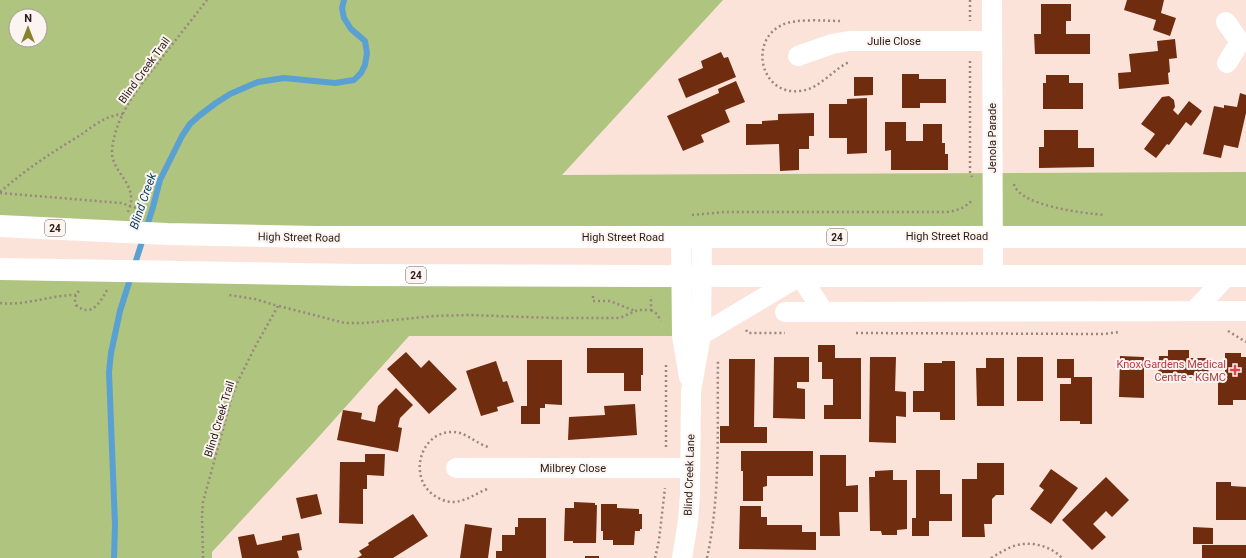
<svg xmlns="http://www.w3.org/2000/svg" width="1246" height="558" font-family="Roboto,sans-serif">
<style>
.green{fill:#aec47f;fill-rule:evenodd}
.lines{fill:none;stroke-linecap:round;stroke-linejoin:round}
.stream{stroke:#5aa0d3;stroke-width:6}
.building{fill:#6f2c0e}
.path{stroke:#99867f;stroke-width:2.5;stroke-dasharray:2 3;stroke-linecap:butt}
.street{stroke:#fff;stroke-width:20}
.primary{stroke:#fff;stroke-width:22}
.health-dot{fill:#e0444e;stroke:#fcf4f1;stroke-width:1.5}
.labels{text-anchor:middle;stroke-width:4;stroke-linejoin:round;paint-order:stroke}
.shield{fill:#fcf4f1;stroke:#685c58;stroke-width:1}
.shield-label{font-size:10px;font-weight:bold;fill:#291b16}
.street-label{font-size:11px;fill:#291b16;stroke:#fcf4f1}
.health-label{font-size:11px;fill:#be3a42;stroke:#fcf4f1;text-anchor:end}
.water-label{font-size:12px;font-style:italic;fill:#023c5e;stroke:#fcf4f1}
</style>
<rect width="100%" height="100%" fill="#fbe3da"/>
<g class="green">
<path d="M0,0H723L562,175L1246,172V237L0,226ZM16,16H40V40H16Z"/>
<path d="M0,269L682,276V336H409L315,441L212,552V558H0Z"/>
</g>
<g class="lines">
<path class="stream" d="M114,558L115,525L109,372L111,353L120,311L153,207L160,180L182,136L190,124L200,115L216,103L230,94L258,82L284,78L335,83L354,80L361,73L365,65L367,53L365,41L351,29L344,18L342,8L344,0"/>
</g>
<g class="building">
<path d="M1127,0H1164L1161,13L1176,18L1170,36L1153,30L1156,20L1124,10Z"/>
<path d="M1041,4H1071V21H1066V34H1090V54H1035L1034,34H1041Z"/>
<path d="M1175,39L1177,58L1169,59L1170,72L1168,73L1169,84L1119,89L1118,73L1131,72L1129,54L1158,51L1157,41Z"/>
<path d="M721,52L724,58L728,57L736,77L686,98L678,79L703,68L701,61Z"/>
<path d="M902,74H919V79H946V103H920V108H902Z"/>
<path d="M1046,75H1069V83H1083V109H1043V83H1046Z"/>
<path d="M854,77H873V95L854,96Z"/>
<path d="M736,81L745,102L725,110L730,122L701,135L704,142L683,151L667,116L719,93L718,89Z"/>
<path d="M1240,93L1246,95V113L1238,148L1224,145L1221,158L1203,154L1214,106L1224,108V105L1237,107Z"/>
<path d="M1169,96L1174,100L1175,107L1173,110L1178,115L1189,101L1202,111L1191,126L1186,122L1169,145L1167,144L1156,158L1144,149L1155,134L1141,124L1162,97Z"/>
<path d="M867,98V153L847,154V138H829V104H847V99Z"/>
<path d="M814,113V136H809V149H799V170L780,171L779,144L746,145V124H762V121L778,120V114Z"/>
<path d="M885,122H906V141H923V124H942V143H945V154H948V170H891V150L885,151Z"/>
<path d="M1044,130H1078V148H1094V167L1039,168V147H1044Z"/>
<path d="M818,345H835V358H861V419H824V405H833V379H822V362H818Z"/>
<path d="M587,348H643V375H641V391H624V373H587Z"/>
<path d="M1168,350H1189V358H1209L1208,379L1158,378L1159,356H1168Z"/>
<path d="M406,352L421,368L429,360L457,389L429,414L387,369Z"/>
<path d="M1225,353H1241V357H1246V400H1233V405H1218V382H1225Z"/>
<path d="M1120,356L1144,357V398L1119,397Z"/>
<path d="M774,357H809V382H797V388L805,389V419L773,418Z"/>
<path d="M870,357H896L895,391L906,392V417L896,416V443L869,442Z"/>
<rect x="1017" y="357" width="26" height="44"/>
<path d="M986,358H1004V406H977L976,368H986Z"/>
<path d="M729,359H755L754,427H767V443H720V426H729Z"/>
<path d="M1057,359H1074V377H1092V424H1080V421H1060V384H1071V378H1057Z"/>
<path d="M527,360H562V405L545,404V408H540V424H521V406H527Z"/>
<path d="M496,361L503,382L507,381L514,402L497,407L498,411L481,416L466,371Z"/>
<path d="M942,361H955V420H940V412H913V391H924V363H942Z"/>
<path d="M396,388L413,405L400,418L398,427L402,428L398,452L337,440L343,410L362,413L361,419L375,422L378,406Z"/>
<path d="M635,404L637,435L568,440L569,417L605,415L604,406Z"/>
<path d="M741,451H813V476H767V486L763,487V501H743V471H741Z"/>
<path d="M365,454H385L384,476L367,475V489H363V524L339,523L340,462H365Z"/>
<path d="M820,455H846V486L858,485V512H839L840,536H820Z"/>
<path d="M977,463H1004V495H996L992,499V524H984L985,537H962V479H977Z"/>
<path d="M1051,469L1078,488L1051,524L1030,509L1044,490L1039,486Z"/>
<path d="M893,470V480H907V529L897,530V535H882L881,531H870L869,477H875V471Z"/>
<path d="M916,470H940V494H952V521H929V536H912V518H916Z"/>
<path d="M1106,477L1129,500L1112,517L1106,511L1093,524L1106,537L1092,550L1062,520Z"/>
<path d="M1216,482H1231V486L1246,487V520H1216Z"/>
<path d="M317,494L322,514L301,519L296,498Z"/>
<path d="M574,502L595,503V505H597L596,543H573V541H564L565,508H574Z"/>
<path d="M601,504H617V508L639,509V514H642V529H640V531H635L634,545H613V540H603V531H601Z"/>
<path d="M740,506H761V517H767V525H802V532H816V550L739,549Z"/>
<path d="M413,514L428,536L393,558H357L362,555L359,551L369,545L368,543Z"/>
<path d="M518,518H546V558H496V551H502V535H515V527H518Z"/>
<path d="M465,524L492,528L488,558H460Z"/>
<path d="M1193,527L1213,528V544H1193Z"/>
<path d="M299,533L302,550L297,551L299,558H242L238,537L254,534L257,545L282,540V536Z"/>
<rect x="1202" y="545" width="44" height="13"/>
<rect x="585" y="556" width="14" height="2"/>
</g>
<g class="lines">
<g class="path">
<path d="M970,0V21"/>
<path d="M840,21C825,21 796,18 782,25C748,41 761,96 800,91C820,89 832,70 849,62"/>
<path d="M970,61V172L972,177"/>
<path d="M1014,184C1019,206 1084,213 1104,215"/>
<path d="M0,192C25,170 51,153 79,136C92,127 106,115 123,114"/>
<path d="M0,193L121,203L146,211"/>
<path d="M128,212C129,209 131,204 131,201C133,181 111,170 112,151C115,113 142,84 164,55C178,37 193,18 207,0"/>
<path d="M692,215L724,212H946C956,211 966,208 973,199"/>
<path d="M79,291C75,295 74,299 76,305C91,318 100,303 107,290"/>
<path d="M593,296V301H610L635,311"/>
<path d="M0,303C27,306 49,295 76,295"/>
<path d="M279,306L345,323H364L434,316L468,315L556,318H617L622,317L638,310H651V296"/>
<path d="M651,310L657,314L661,321"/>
<path d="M746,330L748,333H785"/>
<path d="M1228,331L1246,342"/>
<path d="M856,333L1104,334L1119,332"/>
<path d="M666,365V448"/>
<path d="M487,489C475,494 465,502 452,502C446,502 440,499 435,496C408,479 419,433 451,432C465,431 475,443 488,447"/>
<path d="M203,558L202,515L203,502L231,400L237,383L255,347L278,306L255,299L229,295"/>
<path d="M655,558L659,540L665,488"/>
<path d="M707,558C721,493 717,427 718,361"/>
<path d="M991,558C998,554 1004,550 1011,547C1028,540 1050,545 1062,558"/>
</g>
<g class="street">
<path d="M992,0L993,276"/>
<path d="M1226,22L1240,42L1227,63"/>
<path d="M798,56L832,44L849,41H991"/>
<path d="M681,237L682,336L689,377"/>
<path d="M1194,311L1227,276"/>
<path d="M785,312L1246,311"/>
<path d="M701,335L800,276L824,312"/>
<path d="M456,468H690"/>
<path d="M682,558L688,521L690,494L691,391L701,335L702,237"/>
</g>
<g class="primary">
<path d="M0,226L167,234L316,237H1246"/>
<path d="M0,269L356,275L652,276H1246"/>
</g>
</g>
<path class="health-dot" d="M1233 364h4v4h4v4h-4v4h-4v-4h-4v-4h4z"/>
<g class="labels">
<g class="shield">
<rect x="45" y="220" width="20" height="16" rx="3"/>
<rect x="827" y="229" width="20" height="16" rx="3"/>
<rect x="406" y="267" width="20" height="16" rx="3"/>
</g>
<g class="shield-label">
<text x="55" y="232">24</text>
<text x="837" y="241">24</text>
<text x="416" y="279">24</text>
</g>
<g class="street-label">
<text x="894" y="45">Julie Close</text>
<text transform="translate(144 70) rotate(-54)" y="4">Blind Creek Trail</text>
<text transform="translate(992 138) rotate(-90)" y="4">Jenola Parade</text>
<text x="947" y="240">High Street Road</text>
<text transform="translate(299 237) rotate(1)" y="4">High Street Road</text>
<text x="623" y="241">High Street Road</text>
<text transform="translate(219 419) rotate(-73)" y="4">Blind Creek Trail</text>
<text x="573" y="472">Milbrey Close</text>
<text transform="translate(689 475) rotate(-88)" y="4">Blind Creek Lane</text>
</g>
<g class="health-label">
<text x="1226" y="368">Knox Gardens Medical<tspan x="1226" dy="13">Centre - KGMC</tspan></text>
</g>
<g class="water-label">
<text transform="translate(143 201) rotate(-71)" y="4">Blind Creek</text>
</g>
</g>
<g transform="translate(28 28)"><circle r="19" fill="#fcf4f1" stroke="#a89d99"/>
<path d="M0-3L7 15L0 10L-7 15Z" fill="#87822b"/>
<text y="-6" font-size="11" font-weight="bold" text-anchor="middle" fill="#291b16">N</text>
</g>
</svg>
